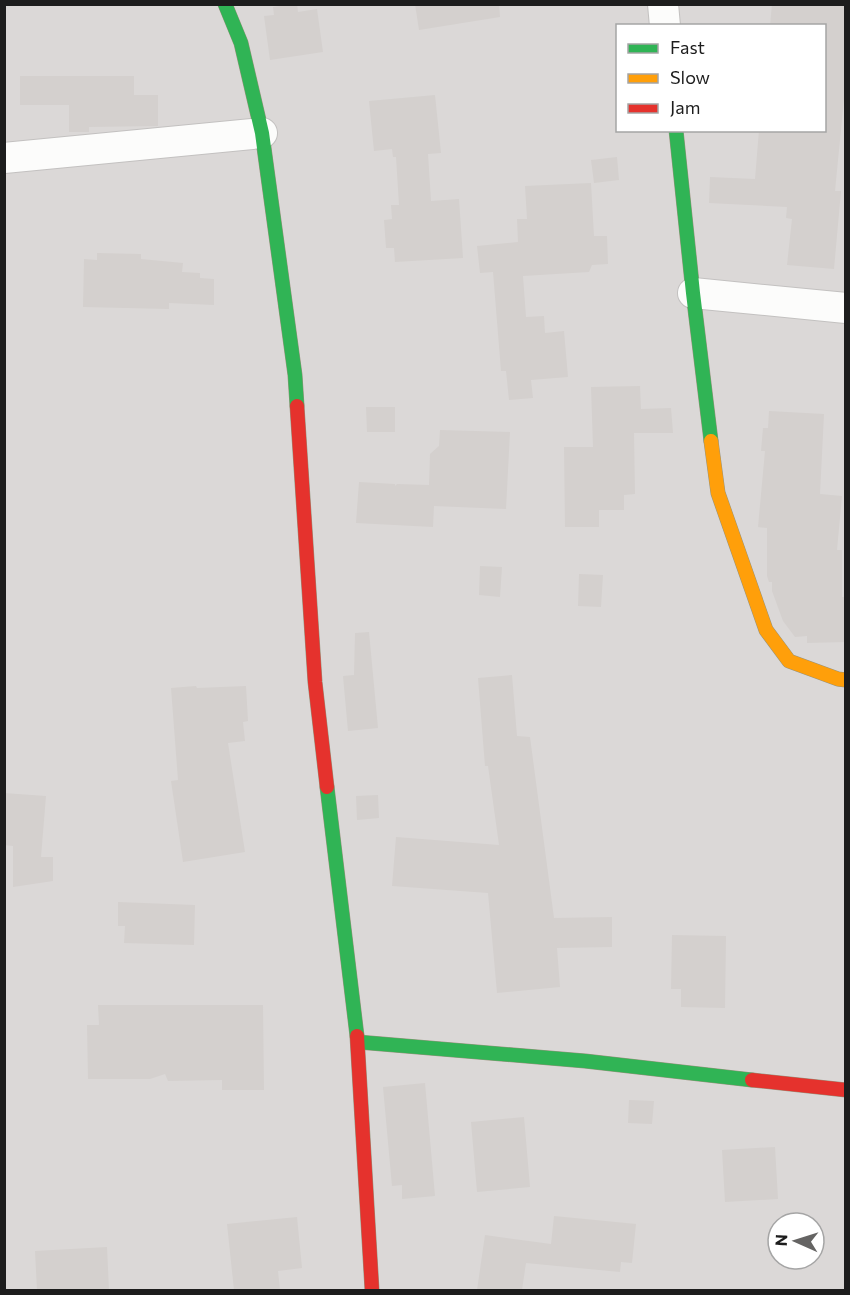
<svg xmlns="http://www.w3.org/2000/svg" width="850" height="1295" font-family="Commissioner,sans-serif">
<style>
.residential{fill:#dbd8d7;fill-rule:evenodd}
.building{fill:#d4d0ce}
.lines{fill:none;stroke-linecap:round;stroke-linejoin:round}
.street-casing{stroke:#c3c1c0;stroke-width:32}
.fast-casing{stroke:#97937c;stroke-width:15}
.slow-casing{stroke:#97937c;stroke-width:15}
.jam-casing{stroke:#97937c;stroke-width:15}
.street{stroke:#fcfcfb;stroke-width:30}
.fast{stroke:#30b455;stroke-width:14}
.slow{stroke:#ff9f0a;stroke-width:14}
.jam{stroke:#e5322d;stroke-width:14}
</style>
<rect width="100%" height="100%" fill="#ece8e5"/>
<path class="residential" d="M5,5H845V1290H5ZM618,26H824V130H618ZM778,1223H814V1259H778Z"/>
<g class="building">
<path d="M293,4H297L298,12L317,9L323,52L270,60L264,16L274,15L273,7Z"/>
<path d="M415,4H499L500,17L419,30Z"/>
<path d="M772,4H846V99H844L835,191H841L834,269L787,265L792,219L786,218L787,207L709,203L710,177L755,179L759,130H825V26H770Z"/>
<path d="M20,76H134V95H158V126L89,127V132H69V105H20Z"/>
<path d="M435,95L441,153L428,154L431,201L459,199L463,258L395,262L394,248H386L384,220L392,219L391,205H399L396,157H393L392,149L374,151L369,101Z"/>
<path d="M617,157L619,180L594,183L591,160Z"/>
<path d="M591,183L594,236H607L608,264L592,265L589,272L523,276L526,317L544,316L545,333L564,331L568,377L531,380L533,398L509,400L506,371H501L493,272L480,273L477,246L518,242L517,219H527L525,186Z"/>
<path d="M97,253L141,254V259L183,263L182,272L200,273V278L214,279V305L169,303V309L83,307L84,259L97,260Z"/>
<path d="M640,386L641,409L671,408L673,433H634L635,494L624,495V510H599V527H565L564,447H593L591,387Z"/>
<path d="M366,407H395V432H367Z"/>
<path d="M769,411L824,414L820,494L842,496L837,550H842V597H846V642L807,643V636L795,637L783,621L772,591V582H769L767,576V528L758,527L765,451H761L763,428H768Z"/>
<path d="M440,430L510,432L506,509L434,506L433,527L356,523L359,482L395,484V486L397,484L429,485L430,454L439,446Z"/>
<path d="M480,566L502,567L500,597L479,595Z"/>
<path d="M579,574L603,575L601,607L578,606Z"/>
<path d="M369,632L378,728L348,731L343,676L354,675L355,633Z"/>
<path d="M512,675L517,736L530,737L554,918L612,917V947L557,948L560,987L497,993L488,893L392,886L396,837L499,845L488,766H485L478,678Z"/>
<path d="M196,686L197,688L246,686L248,721L243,722L245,741L228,743L245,852L183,862L171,781L178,780L171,688Z"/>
<path d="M4,793L46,796L41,857H53V881L13,887V846L4,845Z"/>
<path d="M378,795L379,818L357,820L356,796Z"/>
<path d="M118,902L195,905L194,945L124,943L125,926H118Z"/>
<path d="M672,935L726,936L725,1008L681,1007V989H671Z"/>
<path d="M98,1005H263L264,1090H222V1080L168,1081L165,1074L150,1079H88L87,1025H99Z"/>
<path d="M425,1083L435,1196L402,1199V1185L392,1186L383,1087Z"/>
<path d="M629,1100L654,1101L652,1124L628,1123Z"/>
<path d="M524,1117L530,1187L477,1192L471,1122Z"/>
<path d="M775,1147L778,1199L725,1202L722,1150Z"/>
<path d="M554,1216L636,1224L632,1263L621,1262L620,1272L526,1263L522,1290H477L485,1235L551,1244Z"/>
<path d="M297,1217L302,1268L278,1271L280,1290H234L227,1224Z"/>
<path d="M107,1247L109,1290H37L35,1251Z"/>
</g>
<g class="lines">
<defs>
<g id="street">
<path d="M663,4L665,26"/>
<path d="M4,158L262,133"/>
<path d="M693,293L846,308"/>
</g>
<g id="fast">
<path d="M225,4L241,43L262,133L295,375L297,406"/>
<path d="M676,130L693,293L711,441"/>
<path d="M327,787L357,1036"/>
<path d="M358,1042L585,1061L752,1080"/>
</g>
<path id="slow" d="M711,441L718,493L766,630L789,661L838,679L846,680"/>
<g id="jam">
<path d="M297,406L315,682L327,787"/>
<path d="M357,1036L372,1290"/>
<path d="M752,1080L846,1090"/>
</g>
</defs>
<use href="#street" class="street-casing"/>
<use href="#fast" class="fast-casing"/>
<use href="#slow" class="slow-casing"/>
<use href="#jam" class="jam-casing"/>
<use href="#street" class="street"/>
<use href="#fast" class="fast"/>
<use href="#slow" class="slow"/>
<use href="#jam" class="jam"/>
</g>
<rect width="850" height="1295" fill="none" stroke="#1d1d1d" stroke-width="12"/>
<rect x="616" y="24" width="210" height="108" fill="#ffffff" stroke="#a5a5a5" stroke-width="1.5"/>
<rect x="628" y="44" width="30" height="9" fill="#30b455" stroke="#a5a5a5" stroke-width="1.5"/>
<text x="670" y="54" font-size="18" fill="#1d1d1d">Fast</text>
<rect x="628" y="74" width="30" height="9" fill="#ff9f0a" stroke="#a5a5a5" stroke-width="1.5"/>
<text x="670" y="84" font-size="18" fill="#1d1d1d">Slow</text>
<rect x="628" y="104" width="30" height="9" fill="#e5322d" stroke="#a5a5a5" stroke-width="1.5"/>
<text x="670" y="114" font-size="18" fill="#1d1d1d">Jam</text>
<g transform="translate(796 1241) rotate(273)"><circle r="28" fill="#ffffff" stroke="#a5a5a5" stroke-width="1.5"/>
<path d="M0-4.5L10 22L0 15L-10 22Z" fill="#656463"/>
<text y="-9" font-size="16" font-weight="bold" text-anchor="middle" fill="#1d1d1d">N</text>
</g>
</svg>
